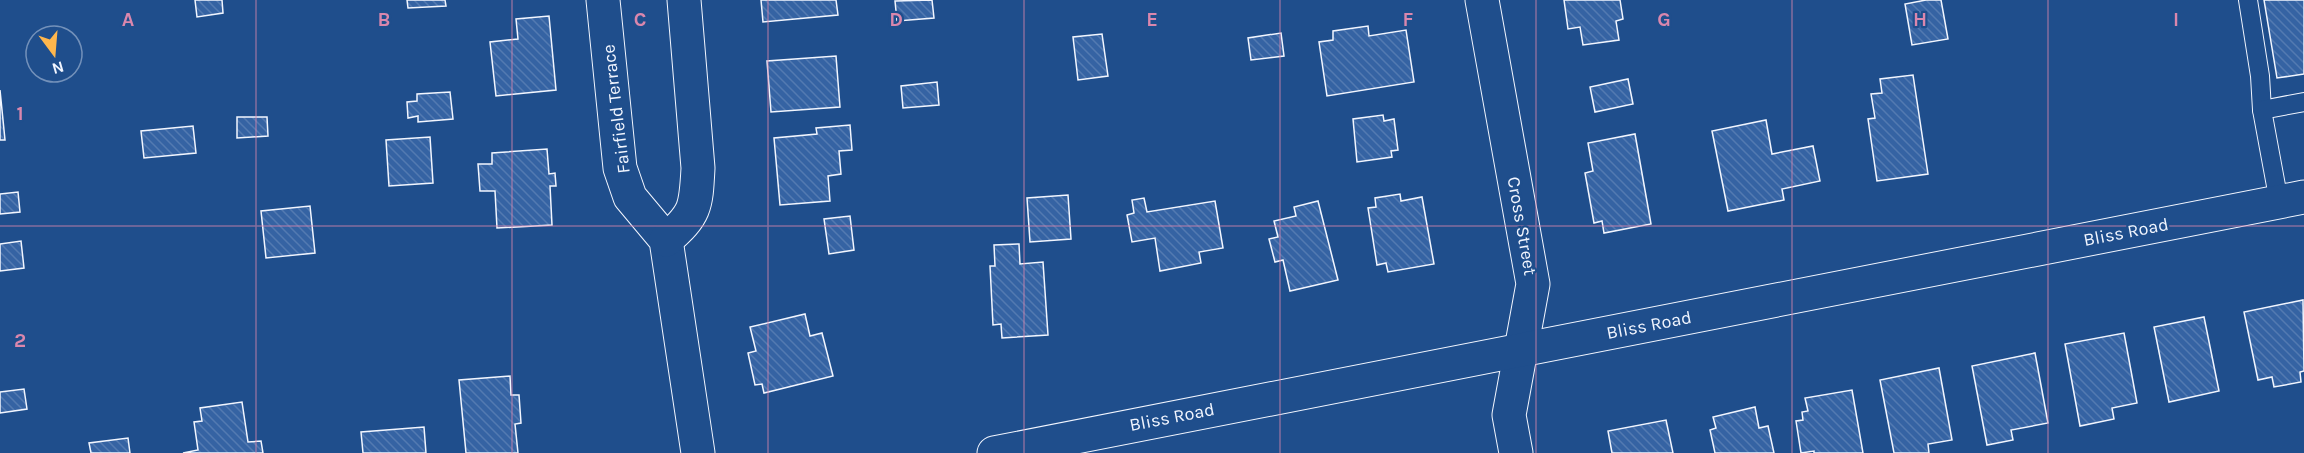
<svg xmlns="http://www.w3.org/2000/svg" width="2304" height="453" font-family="Karla,sans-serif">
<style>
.building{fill:url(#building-back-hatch);stroke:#f2f6ff;stroke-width:1.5}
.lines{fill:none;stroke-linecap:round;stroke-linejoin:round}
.lane-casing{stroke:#f2f6ff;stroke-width:20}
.street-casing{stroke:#f2f6ff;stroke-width:35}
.secondary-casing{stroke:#f2f6ff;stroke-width:35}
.lane{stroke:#1f4e8c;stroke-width:18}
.street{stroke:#1f4e8c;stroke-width:33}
.secondary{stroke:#1f4e8c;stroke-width:33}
.grid{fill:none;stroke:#da87ad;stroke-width:1.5;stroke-opacity:0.55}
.labels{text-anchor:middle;stroke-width:4.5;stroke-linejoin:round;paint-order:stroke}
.street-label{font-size:18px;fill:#f2f6ff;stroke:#1f4e8c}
.grid-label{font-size:20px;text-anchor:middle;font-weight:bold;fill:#da87ad;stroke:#1f4e8c;stroke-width:4.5;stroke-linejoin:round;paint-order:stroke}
</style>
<defs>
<pattern id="building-back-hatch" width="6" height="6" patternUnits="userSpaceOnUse" patternTransform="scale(1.5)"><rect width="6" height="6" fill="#3563a3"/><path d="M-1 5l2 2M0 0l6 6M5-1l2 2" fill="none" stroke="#537ab1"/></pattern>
</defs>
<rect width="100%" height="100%" fill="#1f4e8c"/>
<g class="building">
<path d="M195,0H222L223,13L197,17Z"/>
<path d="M407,0H445L446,6L408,8Z"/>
<path d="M761,0H836L838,15L763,22Z"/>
<path d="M932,0L934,18L897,21L895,1Z"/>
<path d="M1564,0H1620L1623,19L1616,21L1619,40L1583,45L1580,27L1568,29Z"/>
<path d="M1926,0H1941L1948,39L1912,45L1905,4Z"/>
<path d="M2264,0H2304V74L2277,78Z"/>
<path d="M549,16L556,90L496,96L490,42L518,39L516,19Z"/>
<path d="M1368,26L1369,36L1406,30L1414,82L1327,96L1319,42L1333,40V31Z"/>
<path d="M1281,33L1284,56L1251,60L1248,38Z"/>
<path d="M1102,34L1108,76L1078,80L1073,37Z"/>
<path d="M836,56L840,107L771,112L767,61Z"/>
<path d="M1913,75L1928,174L1877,181L1868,119L1875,118L1871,94L1882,93L1880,79Z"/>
<path d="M1628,79L1633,104L1595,112L1590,87Z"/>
<path d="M937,82L939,105L903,108L901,86Z"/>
<path d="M0,90L5,140H0Z"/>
<path d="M450,92L453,119L418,122V116L408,118L407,102L417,101V94Z"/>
<path d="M1383,115L1384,121L1394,119L1398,150L1391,151L1392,157L1357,162L1353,119Z"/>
<path d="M237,117H267L268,136L237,138Z"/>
<path d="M1766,120L1772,154L1813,146L1820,181L1782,189L1784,200L1728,211L1712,131Z"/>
<path d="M850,125L852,150L839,151L841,174L828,176L830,201L780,205L774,138L817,134L816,128Z"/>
<path d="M193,126L196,153L144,158L141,131Z"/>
<path d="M1635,134L1651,224L1604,233L1602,221L1594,223L1585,173L1593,171L1588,143Z"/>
<path d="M430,137L433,183L389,186L386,140Z"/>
<path d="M547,149L549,174L555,173L556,186H550L552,225L497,228L495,191H480L478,164H492V153Z"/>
<path d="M18,192L20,212L0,214V194Z"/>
<path d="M1400,194L1401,201L1422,197L1434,264L1388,272L1386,263L1377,265L1368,208L1376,207L1375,198Z"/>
<path d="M1068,195L1071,239L1030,242L1027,198Z"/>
<path d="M1144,198L1147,212L1215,201L1223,248L1199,252L1201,263L1160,271L1155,238L1132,242L1127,215L1134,213L1132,200Z"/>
<path d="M1318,201L1338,280L1290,291L1283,260L1275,262L1269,239L1278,237L1274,221L1296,216L1294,207Z"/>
<path d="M310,206L315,253L266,258L261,211Z"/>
<path d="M850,216L854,250L829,254L824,219Z"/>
<path d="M21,241L24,268L0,271V244Z"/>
<path d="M1019,244L1020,264L1043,262L1048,335L1002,338L1001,324L993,325L990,266H995L994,245Z"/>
<path d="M2303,300L2304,371L2300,372L2301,382L2274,387L2272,377L2258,380L2244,312Z"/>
<path d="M805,314L810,336L822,333L833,376L764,393L762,384L755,385L748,353L756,351L750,327Z"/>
<path d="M2204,317L2219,391L2169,402L2154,327Z"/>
<path d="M2124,333L2137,403L2112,408L2114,419L2080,426L2065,344Z"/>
<path d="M2035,353L2048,423L2011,430L2013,440L1987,445L1972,366Z"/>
<path d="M1939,368L1952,440L1928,444L1929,453H1894L1880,380Z"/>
<path d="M510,376L511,395H519L521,423L515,424L518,453H466L459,380Z"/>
<path d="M24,389L27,409L0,413V392Z"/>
<path d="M1852,390L1863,453H1814V451L1801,453L1796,421L1803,420L1802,412L1808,411L1805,398Z"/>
<path d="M242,402L248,442L261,441L263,453H183L198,450L194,422L202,421L200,408Z"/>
<path d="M1755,407L1759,428L1768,426L1774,453H1715L1710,430L1716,428L1713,417Z"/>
<path d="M1666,420L1673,453H1612L1608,431Z"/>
<path d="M424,427L426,453H363L361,432Z"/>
<path d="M128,438L130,453H91L89,443Z"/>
</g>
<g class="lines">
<defs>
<g id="lane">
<path d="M2248,0L2260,76L2262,110"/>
<path d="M2279,202L2262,110L2304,102"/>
</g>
<g id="street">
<path d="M603,0L620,168L630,197L666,240L698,453"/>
<path d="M1482,0L1533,284L1509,415L1516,453"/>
<path d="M666,240C696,214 696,207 698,168L684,0"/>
</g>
<path id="secondary" d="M994,453L2304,197"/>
</defs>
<use href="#lane" class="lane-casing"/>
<use href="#street" class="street-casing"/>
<use href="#secondary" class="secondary-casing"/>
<use href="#lane" class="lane"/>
<use href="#street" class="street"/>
<use href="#secondary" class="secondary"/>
</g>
<path class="grid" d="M256,0V453M512,0V453M768,0V453M1024,0V453M1280,0V453M1536,0V453M1792,0V453M2048,0V453M0,226H2304"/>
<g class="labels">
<g class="street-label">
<text transform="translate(616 109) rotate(-97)" y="6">Fairfield Terrace</text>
<text transform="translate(1522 226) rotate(80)" y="6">Cross Street</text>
<text transform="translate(2126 232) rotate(-11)" y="6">Bliss Road</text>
<text transform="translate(1649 325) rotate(-11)" y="6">Bliss Road</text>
<text transform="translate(1172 417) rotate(-11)" y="6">Bliss Road</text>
</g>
</g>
<g class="grid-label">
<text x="128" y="26">A</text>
<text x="384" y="26">B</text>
<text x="640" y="26">C</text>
<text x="896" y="26">D</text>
<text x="1152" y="26">E</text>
<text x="1408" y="26">F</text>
<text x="1664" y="26">G</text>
<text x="1920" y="26">H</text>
<text x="2176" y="26">I</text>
<text x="20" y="120">1</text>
<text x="20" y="347">2</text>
</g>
<g transform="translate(54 54) rotate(164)"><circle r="28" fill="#1f4e8c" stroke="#7391ba" stroke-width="1.5"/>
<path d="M0-4.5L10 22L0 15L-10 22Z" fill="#ffb74d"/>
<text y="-9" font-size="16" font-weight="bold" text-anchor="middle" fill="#f2f6ff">N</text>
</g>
</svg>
